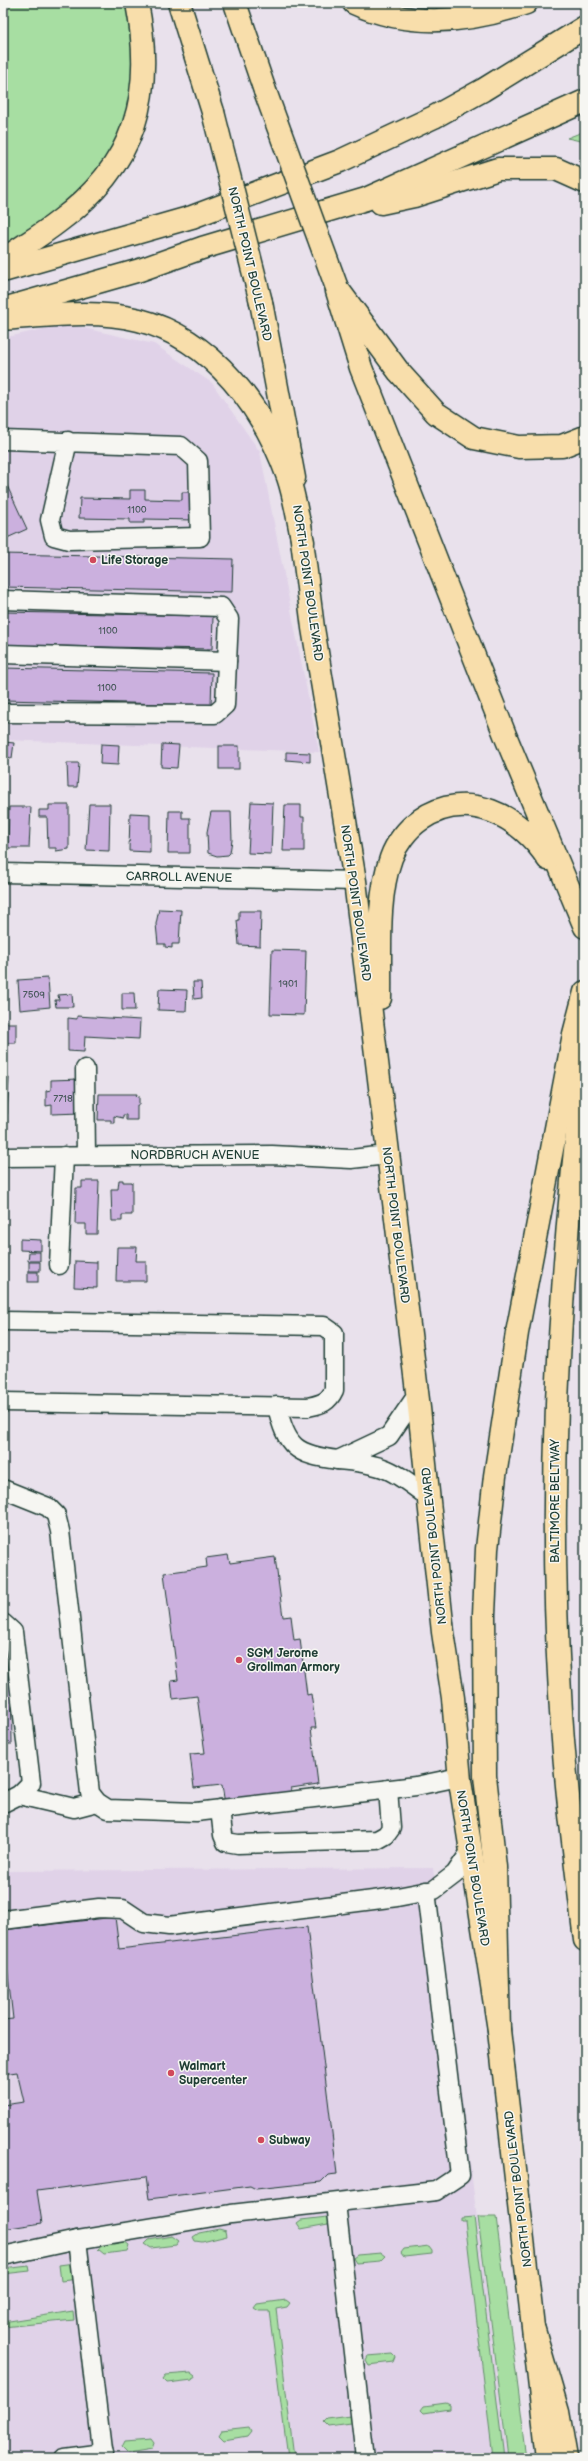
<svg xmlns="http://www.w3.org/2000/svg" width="588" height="2461" font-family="'Balsamiq Sans',sans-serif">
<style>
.built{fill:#e0d2e8}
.green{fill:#a7dea2;stroke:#638e6b}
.building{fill:#cbb0de;stroke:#1f3d34}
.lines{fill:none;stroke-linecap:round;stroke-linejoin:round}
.minor-casing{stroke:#1f3d34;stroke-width:21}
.major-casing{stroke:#1f3d34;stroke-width:25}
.highway-casing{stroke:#1f3d34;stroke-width:25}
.minor{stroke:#f6f6f2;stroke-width:18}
.major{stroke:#f8deab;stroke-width:22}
.highway{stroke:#f8deab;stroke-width:22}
.major-bridge-casing{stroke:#1f3d34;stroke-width:25;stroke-linecap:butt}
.major-bridge{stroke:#f8deab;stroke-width:22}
.poi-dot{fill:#d1495b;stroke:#f6f6f2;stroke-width:1.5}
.labels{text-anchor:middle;stroke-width:3;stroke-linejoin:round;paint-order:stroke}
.number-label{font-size:10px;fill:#4a5a5e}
.street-label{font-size:12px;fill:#1f3d34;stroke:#f6f6f2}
.poi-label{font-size:12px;font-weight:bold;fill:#1f3d34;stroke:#f6f6f2;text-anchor:start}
</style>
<rect width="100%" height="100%" fill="#e9e1ec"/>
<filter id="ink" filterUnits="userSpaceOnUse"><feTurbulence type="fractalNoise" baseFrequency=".025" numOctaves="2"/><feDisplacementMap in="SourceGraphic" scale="8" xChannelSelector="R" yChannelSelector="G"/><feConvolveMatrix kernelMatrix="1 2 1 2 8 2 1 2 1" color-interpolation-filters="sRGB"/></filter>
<g filter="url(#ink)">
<g class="built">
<path d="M66,324L154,344L212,383L260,452L319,752L3,740V338Z"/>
<path d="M433,1868L507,2458H3V1871Z"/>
</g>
<g class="green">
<path d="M3,3H127L132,36L133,103L113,157L44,229L3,244Z"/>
<path d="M585,131V142L567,138Z"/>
<path d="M327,2217L330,2220L328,2224L301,2229L297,2223L301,2220Z"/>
<path d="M474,2217L504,2458H493L465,2221H461V2218Z"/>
<path d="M478,2217H496L527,2458H508Z"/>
<path d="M219,2229L226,2231L227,2236L202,2242L195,2241L193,2237L199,2233Z"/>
<path d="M172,2236L179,2241L176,2245L151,2248L145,2244L149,2240Z"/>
<path d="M124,2241L129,2245L127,2251L104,2254L98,2249L103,2245Z"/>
<path d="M429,2246L432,2250V2254L404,2257L401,2253L404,2249Z"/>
<path d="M381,2253L385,2256L380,2261L356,2263L353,2258L357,2255Z"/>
<path d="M74,2263L78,2279L61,2281L59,2265Z"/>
<path d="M29,2266L30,2271L3,2274V2269Z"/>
<path d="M286,2300L290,2303L287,2307L276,2309L294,2458H288L269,2311H259L254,2308L257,2304Z"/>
<path d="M73,2311L74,2320L3,2327V2322Z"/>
<path d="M392,2354L395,2357L393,2362L369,2365L366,2360L368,2356Z"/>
<path d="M191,2373L195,2376L193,2380L167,2383L163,2379L166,2375Z"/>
<path d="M446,2403L450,2405V2409L424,2413L421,2410L424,2406Z"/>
<path d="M351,2416L354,2420L351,2424L329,2427L324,2422L327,2419Z"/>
<path d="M249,2427L251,2431L247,2436L224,2440L219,2435L222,2430Z"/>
<path d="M151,2439L154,2443L152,2449L128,2453L122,2447L125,2441Z"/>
</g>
<g class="building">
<path d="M3,477L27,529L7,538L3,532Z"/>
<path d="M130,490H145V499L182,500V492H195V520L144,519V523H130V519L79,518L80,498L130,499Z"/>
<path d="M3,554L233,559L232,592L3,587Z"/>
<path d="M3,612L213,616L212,649L3,645Z"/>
<path d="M3,668L212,673L211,705L3,700Z"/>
<path d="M5,742L14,743L12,758L3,757Z"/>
<path d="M101,744L119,745L118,765L100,764Z"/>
<path d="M162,744L179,745L177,768L161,767Z"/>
<rect x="219" y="746" width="20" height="23"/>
<path d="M286,752L310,753V762L286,760Z"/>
<path d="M67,763H79L77,787H68Z"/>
<path d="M251,802L273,803L271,854L248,853Z"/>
<path d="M89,804H110L109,851L86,850Z"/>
<path d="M49,805H69V849L56,851V848H48L47,817H39V810H49Z"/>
<path d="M285,805H301V817H304V851H283Z"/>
<path d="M9,807H31L29,848H8Z"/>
<path d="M169,811H182V818H190V853H168Z"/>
<path d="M211,812H231L232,840L230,853L228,855L217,856L208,853L207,832Z"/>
<path d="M130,813L150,814V852L129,851Z"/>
<path d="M159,909L181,910L179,944H172V948L165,947V944H158L156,924Z"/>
<path d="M239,911H261L260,946L239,945L237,920H239Z"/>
<path d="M272,950L306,951L304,1015L270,1014Z"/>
<path d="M48,978L50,1007L20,1010L18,980Z"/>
<path d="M193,982H201L202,998L194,999Z"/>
<path d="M159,989L187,990L186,1011L158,1010Z"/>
<path d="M122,993H134L135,1010H122Z"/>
<path d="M72,994L73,1007H56L55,1000H59L58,995Z"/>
<path d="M77,1016L140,1020L139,1039L85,1036L84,1052L68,1051V1018L77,1019Z"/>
<path d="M3,1018H6L5,1023H16V1043H3Z"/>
<path d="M3,1078H9L7,1114H5V1120H3Z"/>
<path d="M80,1079L81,1113L52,1114V1105L46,1106V1091L51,1090V1080Z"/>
<path d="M99,1094H137L136,1097L139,1096V1105H137V1120H126V1115H123V1118L114,1116V1123H111V1120H98Z"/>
<path d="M119,1180H123V1182H132V1215H122V1221H112L111,1189H118Z"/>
<path d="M82,1181H99L97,1234H86V1224H75L76,1188H82Z"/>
<path d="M20,1239L41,1240V1251L20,1250Z"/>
<path d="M117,1247H137L136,1261H146V1281H116Z"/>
<path d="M29,1252H40V1261H28Z"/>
<path d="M75,1261L97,1262V1288L74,1287Z"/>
<rect x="29" y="1262" width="11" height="9"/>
<rect x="28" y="1272" width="10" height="10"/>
<path d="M228,1555L230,1563L275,1557L283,1617L291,1616L294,1640L300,1639L307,1695L311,1694L316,1728H311L318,1784L291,1788L292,1795L225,1804L222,1785L194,1788L190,1754L205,1753L197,1696L173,1699L171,1681L178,1680L164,1573L207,1567L206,1558Z"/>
<path d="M3,1677H11L12,1744H3Z"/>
<path d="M115,1917L119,1949L307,1927L337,2174L328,2175L321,2182L256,2189L250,2186L149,2199L146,2177L37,2191L42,2223L3,2229V2105L24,2102L17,2072L3,2074V2020L13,2019L3,1930Z"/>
</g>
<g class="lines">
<defs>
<g id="minor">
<path d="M3,440L181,446L198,461L200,537L69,540L54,536L50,520L68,441"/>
<path d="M3,600L221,607L229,619L225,705L215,714L3,713"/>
<path d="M3,654L227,661"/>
<path d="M3,873L355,881"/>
<path d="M85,1069L86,1156"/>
<path d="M3,1157L272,1155L351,1159L387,1155"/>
<path d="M59,1265L64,1156"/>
<path d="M3,1321L324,1326L334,1333V1390C328,1403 321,1404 308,1407L3,1402"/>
<path d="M417,1395L389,1436L338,1460C384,1464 392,1469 428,1497"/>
<path d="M277,1406C286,1447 296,1455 338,1460"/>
<path d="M3,1489L48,1507L56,1515L60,1531L90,1793L97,1802L108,1809L196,1812L416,1786L459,1777"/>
<path d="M3,1623L13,1632L31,1783L19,1795L3,1803"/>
<path d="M19,1795L74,1808L97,1802"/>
<path d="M220,1809L223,1835L226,1842L238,1844L377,1840L386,1835L391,1828L388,1789"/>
<path d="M3,1920L99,1908L123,1909L144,1923L169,1926L397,1897L434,1890L455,1874L470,1852"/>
<path d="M336,2203L365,2458"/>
<path d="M77,2240L103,2458"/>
<path d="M3,2256L77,2240L231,2214L436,2191L460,2175L426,1891"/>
<path d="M64,2458L103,2453"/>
</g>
<g id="major">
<path d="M179,3L213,112"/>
<path d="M235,3L265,91"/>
<path d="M337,291L361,368L505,735L585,927"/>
<path d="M261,302L294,478"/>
<path d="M300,524L313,628L355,881L419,1408L443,1632L453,1698L460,1781L499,2030L548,2458"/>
<path d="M380,998C381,955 376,899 391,858C396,844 407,829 420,820C466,787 521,816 548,859"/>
</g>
<g id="highway">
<path d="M354,3C410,29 469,23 526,3"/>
<path d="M381,203L414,196L498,169H556L585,182"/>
<path d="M3,260C21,247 40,236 58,222C136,165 155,95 137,3"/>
<path d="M3,271L192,217L340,161L434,117L483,90L585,27"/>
<path d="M337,288L399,372L436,413L474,438L519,447L562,446L585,437"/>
<path d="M3,309L140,270L202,248L366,199L585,101"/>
<path d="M3,319C48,316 95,309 139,320C213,339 264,409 288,477C295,497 298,521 303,542"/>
<path d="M585,1062C559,1272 547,1482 560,1693C564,1776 575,1858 585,1940"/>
<path d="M499,2030L495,1867L485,1776L484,1614L487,1549L495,1476L517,1333L574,1034L585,992"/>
<path d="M534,2330L558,2412L566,2458"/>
</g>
</defs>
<use href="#minor" class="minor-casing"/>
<use href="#major" class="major-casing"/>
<use href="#highway" class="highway-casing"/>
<use href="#minor" class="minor"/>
<use href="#major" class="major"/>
<use href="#highway" class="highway"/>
<defs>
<g id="major-bridge">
<path d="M265,91L337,288"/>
<path d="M213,112L261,302"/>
</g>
</defs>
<use href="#major-bridge" class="major-bridge-casing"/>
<use href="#major-bridge" class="major-bridge"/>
</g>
</g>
<g class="poi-dot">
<circle cx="93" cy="560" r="4"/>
<circle cx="239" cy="1660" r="4"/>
<circle cx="171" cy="2073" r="4"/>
<circle cx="261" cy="2140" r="4"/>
</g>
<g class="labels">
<g class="number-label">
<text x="137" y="513">1100</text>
<text x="108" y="634">1100</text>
<text x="107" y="691">1100</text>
<text x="288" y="987">1901</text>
<text x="34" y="998">7509</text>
<text x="63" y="1102">7718</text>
</g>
<g class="street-label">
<text transform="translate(250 264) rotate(77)" y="4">NORTH POINT BOULEVARD</text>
<text transform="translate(308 583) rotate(82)" y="4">NORTH POINT BOULEVARD</text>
<text transform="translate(179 877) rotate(1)" y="4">CARROLL AVENUE</text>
<text transform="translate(356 903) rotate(82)" y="4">NORTH POINT BOULEVARD</text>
<text x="195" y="1159">NORDBRUCH AVENUE</text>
<text transform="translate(396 1225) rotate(83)" y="4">NORTH POINT BOULEVARD</text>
<text transform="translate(555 1501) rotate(-90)" y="4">BALTIMORE BELTWAY</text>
<text transform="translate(434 1546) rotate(-96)" y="4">NORTH POINT BOULEVARD</text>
<text transform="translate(473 1868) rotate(81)" y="4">NORTH POINT BOULEVARD</text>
<text transform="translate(518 2189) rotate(-97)" y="4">NORTH POINT BOULEVARD</text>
</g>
<g class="poi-label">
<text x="101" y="564">Life Storage</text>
<text x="247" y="1657">SGM Jerome<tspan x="247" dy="14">Grollman Armory</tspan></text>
<text x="179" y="2070">Walmart<tspan x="179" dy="14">Supercenter</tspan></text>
<text x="269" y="2144">Subway</text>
</g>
</g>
<rect width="588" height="2461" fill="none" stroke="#f6f6f2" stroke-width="16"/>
<rect x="8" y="8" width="572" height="2445" fill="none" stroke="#1f3d34" stroke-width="1.5" filter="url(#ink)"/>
</svg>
